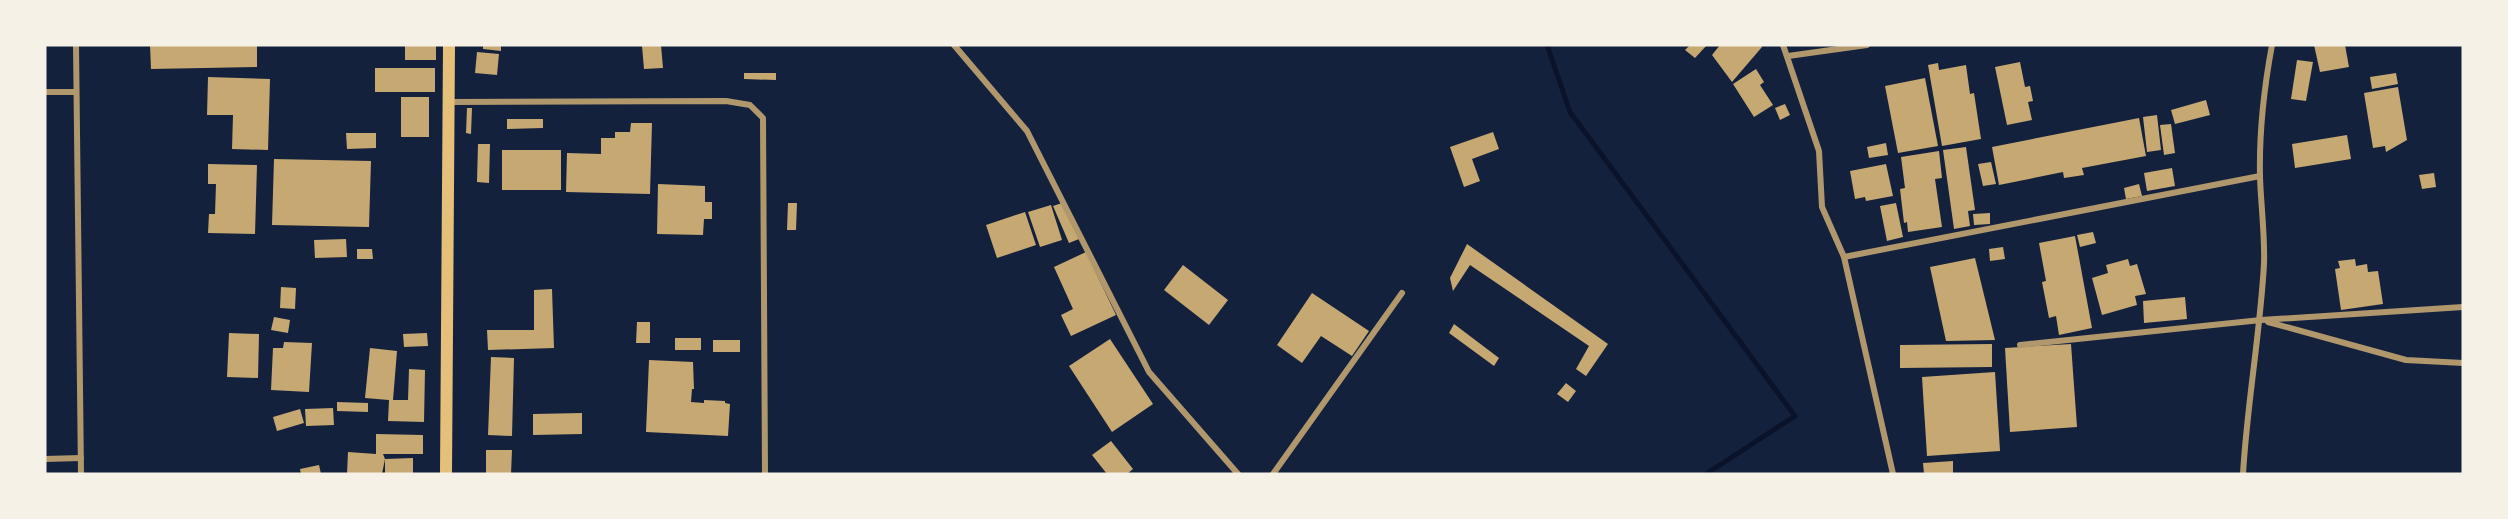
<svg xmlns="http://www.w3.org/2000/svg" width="2508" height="519" font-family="Mulish,sans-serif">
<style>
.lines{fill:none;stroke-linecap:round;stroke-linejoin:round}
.stream{stroke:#0b132b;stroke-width:5}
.building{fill:#c6a872}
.minor{stroke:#b1986c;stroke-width:6}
.secondary{stroke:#e5c07b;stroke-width:12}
</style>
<rect width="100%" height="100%" fill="#14213d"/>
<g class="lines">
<path class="stream" d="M1547,45L1570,112L1795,416L1706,474"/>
</g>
<g class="building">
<path d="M150,45H257V67L151,69Z"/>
<rect x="405" y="45" width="31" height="15"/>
<path d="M483,45L501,46V51L483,49Z"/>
<path d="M652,45H661L663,68L644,69L642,46Z"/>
<path d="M1690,45H1707L1695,58L1685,50Z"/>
<path d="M1720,45H1761L1762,47L1732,82L1712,55Z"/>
<path d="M2314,45H2345L2349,67L2320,72Z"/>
<path d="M477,52L499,54L497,75L475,73Z"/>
<path d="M2297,60L2313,62L2306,101L2291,99Z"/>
<path d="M2020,62L2025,87L2030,86L2033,101L2028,102L2032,120L2007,125L1995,67Z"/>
<path d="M1938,63L1939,70L1966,65L1970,94L1974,93L1981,139L1942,146L1928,65Z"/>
<rect x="375" y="68" width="60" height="24"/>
<path d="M1756,69L1764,82L1760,85L1773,105L1754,117L1733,84Z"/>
<path d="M744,73H776V80L744,79Z"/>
<path d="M2396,73L2398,84L2372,89L2370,77Z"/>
<path d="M208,77L270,79L268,150L232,149L233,115H207Z"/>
<path d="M1925,78L1938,146L1898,153L1885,86Z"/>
<path d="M2398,87L2407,140L2386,152L2385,146L2373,148L2364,93Z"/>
<rect x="401" y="97" width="28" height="40"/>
<path d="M2206,100L2210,115L2175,124L2171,110Z"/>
<path d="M1785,104L1790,115L1780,120L1775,108Z"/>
<path d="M467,108H472L471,134L466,133Z"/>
<path d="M2157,115L2161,150L2147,152L2143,117Z"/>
<path d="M2139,118L2146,156L2082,168L2084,175L2064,178L2063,172L1999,185L1992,147Z"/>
<path d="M507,119H543V128L507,129Z"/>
<path d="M631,123H652L650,194L566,192L567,153L601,154V138H615V132H630Z"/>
<path d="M2171,124L2175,153L2164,155L2160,125Z"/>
<path d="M1493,132L1499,149L1472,159L1480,181L1464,187L1450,147Z"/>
<path d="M346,133H376V148L347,149Z"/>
<path d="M2347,135L2351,159L2295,168L2292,144Z"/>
<path d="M1886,143L1888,155L1869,158L1867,147Z"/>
<path d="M478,144H490L489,183L477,182Z"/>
<path d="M1966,147L1975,210L1968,211L1970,226L1954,229L1943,150Z"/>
<rect x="502" y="150" width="59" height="40"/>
<path d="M1939,151L1942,178L1935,179L1942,227L1908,232L1907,222L1904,223L1900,189L1905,188L1901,157Z"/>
<path d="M274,159L371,161L369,227L272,225Z"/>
<path d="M1991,162L1996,184L1983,186L1978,164Z"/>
<path d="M208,164L257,165L255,234L208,233L209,214H215L216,184H208Z"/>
<path d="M1886,164L1893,196L1866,201L1865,197L1855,199L1850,171Z"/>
<path d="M2172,168L2175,186L2147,191L2144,173Z"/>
<path d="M2434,173L2436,187L2422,189L2419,175Z"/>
<path d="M658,184L705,186V202H712V219H704L703,235L657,234Z"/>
<path d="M2139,184L2142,196L2126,199L2124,188Z"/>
<path d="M788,203H797L796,230H787Z"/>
<path d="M1062,203L1079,239L1069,243L1053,206Z"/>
<path d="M1896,203L1903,237L1887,241L1880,206Z"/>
<path d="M1051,205L1062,240L1040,247L1028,212Z"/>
<path d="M1025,212L1036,245L997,258L986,225Z"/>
<path d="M1990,213V224L1974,225L1973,214Z"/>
<path d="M2093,232L2096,243L2080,247L2077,235Z"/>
<path d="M2075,236L2092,328L2059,335L2056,316L2049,318L2042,282L2046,281L2039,243Z"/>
<path d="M346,239L347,257L315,258L314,240Z"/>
<path d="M1467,244L1608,344L1586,376L1576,369L1589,346L1470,265L1453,291L1450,278Z"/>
<path d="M2003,247L2005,259L1990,261L1989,249Z"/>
<path d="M357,249H372L373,259H357Z"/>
<path d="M1086,252L1116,315L1071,336L1061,315L1073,309L1054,267Z"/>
<path d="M1975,258L1995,340L1946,341L1930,267Z"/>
<path d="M2128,259L2130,266L2137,264L2146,294L2135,296L2137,305L2102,315L2092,278L2108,273L2106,265Z"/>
<path d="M2355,259L2356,266L2367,264L2368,272L2378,271L2383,304L2341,310L2335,269L2340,268L2338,261Z"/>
<path d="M1183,265L1228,300L1209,325L1164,290Z"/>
<path d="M281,287L296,288L295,309L280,308Z"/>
<path d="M552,289L554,348L488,350L487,330H534V290Z"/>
<path d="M1312,293L1369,331L1352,356L1321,336L1302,363L1277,345Z"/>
<path d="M2185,297L2187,319L2144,323L2143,301Z"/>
<path d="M274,317L290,320L288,333L271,330Z"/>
<path d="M637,322H650V343H636Z"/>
<path d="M1454,324L1499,358L1494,366L1449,333Z"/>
<path d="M229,333L259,334L258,378L227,377Z"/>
<path d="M427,333L428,346L404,347L403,334Z"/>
<rect x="675" y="338" width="26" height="12"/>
<path d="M1110,339L1153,404L1112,432L1069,366Z"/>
<rect x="713" y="340" width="27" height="12"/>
<path d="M284,342L312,343L309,392L271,390L273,348H283Z"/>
<path d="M1992,344V367L1900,368V345Z"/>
<path d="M2071,344L2077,427L2010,432L2005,348Z"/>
<path d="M370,348L397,351L393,400H408L409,369L425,370L424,422L388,421L389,400L365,398Z"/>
<path d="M491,357L514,358L512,436L488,435Z"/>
<path d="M649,360L693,362L694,389H692L691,402L704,403V400L725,401V403L730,404L728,436L646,432Z"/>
<path d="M1995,372L2000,451L1927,456L1922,377Z"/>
<path d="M1566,383L1576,391L1568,402L1557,394Z"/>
<path d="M337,402L368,403V412L337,411Z"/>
<path d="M333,408L334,425L306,426L305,409Z"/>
<path d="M300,409L304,423L277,431L273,417Z"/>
<path d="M582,413V434L533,435V414Z"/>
<path d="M376,434L423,435V454H383L385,459L413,458V474H385V459L382,474H347L348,452L376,454Z"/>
<path d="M1111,441L1133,469L1127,474H1107L1092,455Z"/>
<path d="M486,450H512L511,474H486Z"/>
<path d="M1953,461V474H1924L1923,463Z"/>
<path d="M319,465L321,474H301L300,469Z"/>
</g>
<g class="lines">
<g class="minor">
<path d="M76,45L81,474"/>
<path d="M954,45L1027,131L1149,372L1238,474"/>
<path d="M1783,45L1819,151L1822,207L1844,257L1893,474"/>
<path d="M1788,56L1867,45"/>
<path d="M45,92H75"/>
<path d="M450,102L726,101L750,105L763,118L765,474"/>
<path d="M1844,257L2260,176"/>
<path d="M2268,322L2406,360L2463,363"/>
<path d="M2020,345L2261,320L2463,307"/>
<path d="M45,459L81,458"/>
<path d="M1273,474L1402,293"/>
<path d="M2243,474C2247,404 2260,335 2264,264C2265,235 2261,206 2260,177C2259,133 2264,88 2272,45"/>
</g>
<path class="secondary" d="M446,474L449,45"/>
</g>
<rect width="2508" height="519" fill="none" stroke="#f6f1e7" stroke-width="93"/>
</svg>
